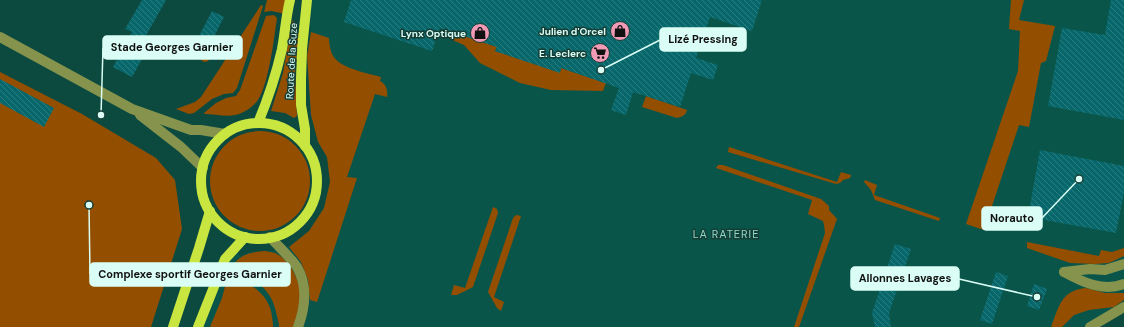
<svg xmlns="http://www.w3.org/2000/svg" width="1124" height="327" font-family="'DM Sans',sans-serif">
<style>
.built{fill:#0a554a}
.grass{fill:#934e00}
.building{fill:url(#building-back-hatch)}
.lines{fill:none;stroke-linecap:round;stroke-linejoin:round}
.minor{stroke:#85934c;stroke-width:10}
.major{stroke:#c9e53f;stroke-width:10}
.labels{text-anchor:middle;stroke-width:3;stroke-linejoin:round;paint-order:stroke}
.poi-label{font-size:10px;font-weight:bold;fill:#dafef5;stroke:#153d35;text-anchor:end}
.street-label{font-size:10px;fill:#dafef5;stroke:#153d35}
.neighbourhood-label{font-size:11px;letter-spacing:1px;fill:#8fd9c8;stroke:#153d35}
.leader{fill:none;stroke:#dafef5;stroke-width:1.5}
.callout-dot{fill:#dafef5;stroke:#153d35;stroke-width:1.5}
.callout{fill:#dafef5;stroke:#dafef5;stroke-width:1.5}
.callout-label{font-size:11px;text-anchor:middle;font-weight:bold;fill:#111}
</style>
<defs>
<pattern id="building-back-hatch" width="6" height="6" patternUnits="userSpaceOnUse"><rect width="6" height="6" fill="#08676a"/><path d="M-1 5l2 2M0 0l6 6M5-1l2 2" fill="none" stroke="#2b7e80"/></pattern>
</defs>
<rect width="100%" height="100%" fill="#0c4a40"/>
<path class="built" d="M307,0H1124V307L1090,327H198L233,249L241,256L250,252L280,250L293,244L309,231L324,208L330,182L327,157L318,142L311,115L307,56L311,32L306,3Z"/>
<g class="grass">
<path d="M267,0H290L286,14L271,11L264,12Z"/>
<path d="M1011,0H1024L1019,20L1055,26L1046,61L1041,63L1029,127L1019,125L984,230L966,224L1018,71L1020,31L1009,29Z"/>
<path d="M261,5L263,6L237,88L233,93L224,94L212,99L194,113L189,114L176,109L195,102L201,97Z"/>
<path d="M274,15L277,18C274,38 269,83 258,100C254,106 243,114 235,115C226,117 214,114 204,114L205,112L216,103L226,98L236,96L240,90L266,16Z"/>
<path d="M292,21L295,22V30L299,34L295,72L297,116L294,118L285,113L271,111L283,73Z"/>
<path d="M311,32L329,38C329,43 330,49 332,54C338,68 367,73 381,77L380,81C386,84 388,90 387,97L375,94L347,177L357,178L317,302L310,300L308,280L301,262L289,247L309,231L324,208L330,182L327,157L318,142L311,115L307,56Z"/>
<path d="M452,32L497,47L495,51L560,72L561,68L606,83L603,91L551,90L520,83L480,63L464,45L450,39Z"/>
<path d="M210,44L217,48L208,61L205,62C196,59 199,52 202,45Z"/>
<path d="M0,72L82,114L156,158L175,180L182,229L151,327H0Z"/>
<path d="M646,96L687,110C686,115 682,117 677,118L642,107Z"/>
<circle cx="260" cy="181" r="50"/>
<path d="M729,147L837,182L841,172L851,175L850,178L843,180L840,183L836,184L728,152Z"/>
<path d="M718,165H723L821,199L829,206V210L837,219L799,327H794L825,233L824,225L823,221L808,214L812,200L716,168Z"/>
<path d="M865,180L877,185L874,195L940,218L939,221L875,200L871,190L864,182Z"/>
<path d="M493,207L497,209L498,213L473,287L457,295H451L454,285L465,288Z"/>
<path d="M516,215L521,216L494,297L504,302L501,311L497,308L488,292L513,218Z"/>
<path d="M1027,242L1099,256L1101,250L1112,252L1124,248V256L1109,263L1095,264L1070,263L1027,248Z"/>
<path d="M265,251C269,252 274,252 277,254C292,263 301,283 301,300C300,308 296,319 293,327H279C279,322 277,317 276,312C271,288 253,276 230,271C237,255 249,252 265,251Z"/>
<path d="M228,275C246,281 266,291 271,311C272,316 273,322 273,327H210L222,298Z"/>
<path d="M1086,288L1105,293H1124V300L1114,307L1089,310L1074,315L1062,327H1051C1059,307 1061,290 1086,288Z"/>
</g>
<g class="building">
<path d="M142,0H166L143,41L150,45L132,77L113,67L132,32L125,29Z"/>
<path d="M351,0H762L752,31L710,17L696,58L718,65L713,80L691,73L680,107L633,92L626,115L611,110L619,88L561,68L560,73L495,51L497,47L440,28L432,51L344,22Z"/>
<path d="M1111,0H1124V120L1048,106L1062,28L1105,35Z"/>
<path d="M212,11L224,17L208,48L196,42Z"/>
<path d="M0,79L54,108L44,127L0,103Z"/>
<path d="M1040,150L1124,166V192L1116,233L1028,217Z"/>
<path d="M895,244L911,249L889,313L891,327H875L872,313Z"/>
<path d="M996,272L1008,276L992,324L980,320Z"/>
<path d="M1034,284L1047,289L1039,310L1027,306Z"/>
</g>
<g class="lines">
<g class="minor">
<path d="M0,37L132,109L191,130H201L225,134"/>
<path d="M140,115L181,147L203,168"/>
<path d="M270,237C279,247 290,257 297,267C308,286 305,308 298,327"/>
<path d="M1064,272C1082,282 1103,292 1124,284"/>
<path d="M1064,272L1090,269L1105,270L1124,264"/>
<path d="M1090,327L1124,307"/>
</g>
<g class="major">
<path d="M258,123C268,99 276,75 282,49C285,33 286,16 290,0"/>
<circle cx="259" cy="181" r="58"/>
<path d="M305,146V129L301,105V79L302,49L307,0"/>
<path d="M173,327L199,248L210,211"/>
<path d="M198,327L225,259L245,237"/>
</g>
</g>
<defs>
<symbol id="shop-disc" viewBox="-11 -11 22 22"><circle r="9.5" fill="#f09ab6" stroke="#153d35"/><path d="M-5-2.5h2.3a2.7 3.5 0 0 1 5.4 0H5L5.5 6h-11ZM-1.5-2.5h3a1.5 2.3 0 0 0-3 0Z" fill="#111"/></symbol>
<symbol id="supermarket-disc" viewBox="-11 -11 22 22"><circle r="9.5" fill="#f09ab6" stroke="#153d35"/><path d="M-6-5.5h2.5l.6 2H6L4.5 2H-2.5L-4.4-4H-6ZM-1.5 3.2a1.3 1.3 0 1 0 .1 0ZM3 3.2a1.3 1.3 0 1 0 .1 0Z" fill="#111"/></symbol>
</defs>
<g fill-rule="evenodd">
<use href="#shop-disc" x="609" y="20" width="22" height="22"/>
<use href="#shop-disc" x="469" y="22" width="22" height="22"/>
<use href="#supermarket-disc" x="589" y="42" width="22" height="22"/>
</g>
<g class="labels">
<g class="poi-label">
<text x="606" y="35">Julien d'Orcel</text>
<text x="466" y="37">Lynx Optique</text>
<text x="586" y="57">E. Leclerc</text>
</g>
<g class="street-label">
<text transform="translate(291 61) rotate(-87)" y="4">Route de la Suze</text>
</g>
<g class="neighbourhood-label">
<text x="726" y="238">LA RATERIE</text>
</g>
</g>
<path class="leader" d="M601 70L660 40M101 115L103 48M1079 179L1042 218M89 205L90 274M1037 297L959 279"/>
<g class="callout-dot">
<circle cx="601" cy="70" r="4"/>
<circle cx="101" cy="115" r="4"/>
<circle cx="1079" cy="179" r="4"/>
<circle cx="89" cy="205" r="4"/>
<circle cx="1037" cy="297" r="4"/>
</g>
<g class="callout">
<rect x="660" y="28" width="86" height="23" rx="4"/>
<rect x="103" y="36" width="139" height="23" rx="4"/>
<rect x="982" y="207" width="60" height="23" rx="4"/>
<rect x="90" y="263" width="200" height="23" rx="4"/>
<rect x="851" y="267" width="108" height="23" rx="4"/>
</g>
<g class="callout-label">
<text x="703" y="43">Lizé Pressing</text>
<text x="172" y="51">Stade Georges Garnier</text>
<text x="1012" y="222">Norauto</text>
<text x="190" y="278">Complexe sportif Georges Garnier</text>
<text x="905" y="282">Allonnes Lavages</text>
</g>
</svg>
